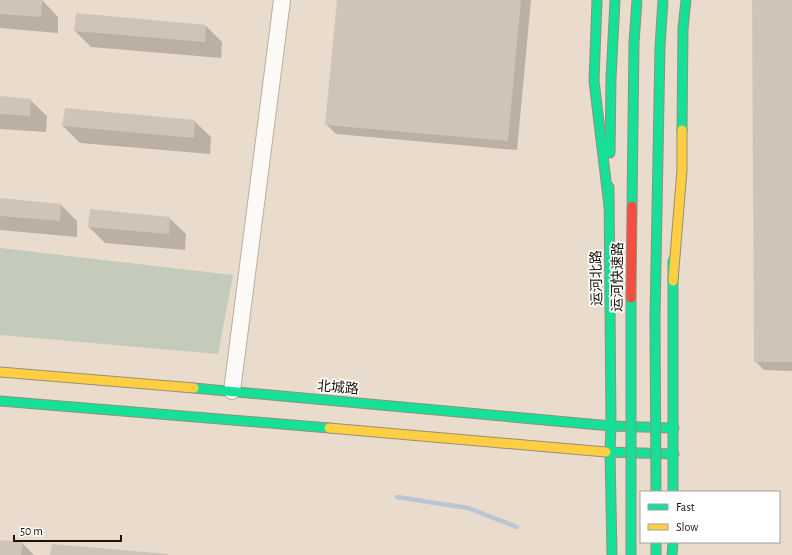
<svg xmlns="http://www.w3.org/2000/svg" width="792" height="555" font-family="'Alegreya Sans','Noto Sans SC',sans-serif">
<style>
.green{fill:#c5cbba}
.shadow{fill:#0003}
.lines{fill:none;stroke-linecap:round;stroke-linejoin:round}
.stream{stroke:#bac6d6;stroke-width:4.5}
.building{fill:#cec4b8}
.street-casing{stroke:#b8aea2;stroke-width:18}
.fast-casing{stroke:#968e7c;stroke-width:11}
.slow-casing{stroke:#968e7c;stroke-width:11}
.street{stroke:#fcfaf7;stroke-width:16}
.fast{stroke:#16e098;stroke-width:9}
.slow{stroke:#ffcf43;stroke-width:9}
.fast-bridge-casing{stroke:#968e7c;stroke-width:11;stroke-linecap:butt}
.jam-bridge-casing{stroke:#968e7c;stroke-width:11;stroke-linecap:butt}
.fast-bridge{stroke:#16e098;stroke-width:9}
.jam-bridge{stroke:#f24e42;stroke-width:9}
.labels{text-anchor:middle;stroke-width:3.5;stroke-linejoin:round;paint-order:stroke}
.street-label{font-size:14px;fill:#1b1308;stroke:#fff}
</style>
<rect width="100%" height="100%" fill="#e9dccc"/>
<path class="green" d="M0,248L233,275L218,354L0,335Z"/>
<g class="shadow">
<path d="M0,0H42L58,17V33L0,28Z"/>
<path d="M338,0H531L517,150L336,134L326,124Z"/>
<path d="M753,0H792V371L764,370L755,361Z"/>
<path d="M206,26L222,42L221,58L91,47L75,31Z"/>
<path d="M0,97L30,100L47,116L46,132L0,129Z"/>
<path d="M194,121L211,137L210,154L80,143L63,126Z"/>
<path d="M0,199L61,205L77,221V237L0,230Z"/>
<path d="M169,218L186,234L185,250L105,243L89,227Z"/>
<path d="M0,541L22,543L34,555H0Z"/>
</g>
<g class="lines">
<path class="stream" d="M397,497L468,508L517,527"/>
</g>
<g class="building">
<path d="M0,0H42L41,17L0,14Z"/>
<path d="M337,0H521L508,141L325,125Z"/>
<path d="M752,0H792V362H754Z"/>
<path d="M76,13L206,25L205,42L74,31Z"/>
<path d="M0,96L31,99L30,116L0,114Z"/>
<path d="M65,108L195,120L194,138L62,126Z"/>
<path d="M0,198L61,204L60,221L0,216Z"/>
<path d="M90,209L170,217L169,234L88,227Z"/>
<path d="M0,540L23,542L21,555H0Z"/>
<path d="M52,544L168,554V555H50Z"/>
</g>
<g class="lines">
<defs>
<path id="street" d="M232,391L282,0"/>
<g id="fast">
<path d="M597,0L594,81L609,206"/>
<path d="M682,130L683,29L686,0"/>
<path d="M610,153L611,79L615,0"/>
<path d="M609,187L611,426L610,452L612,555"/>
<path d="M673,261V492"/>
<path d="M194,388L611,426L674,428"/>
<path d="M0,401L329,428"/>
<path d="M606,452L674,454"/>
<path d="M656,542V555"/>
<path d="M672,555L673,542"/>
</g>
<g id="slow">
<path d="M673,281L682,170V130"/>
<path d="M0,372L194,388"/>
<path d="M329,428L606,452"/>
</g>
</defs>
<use href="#street" class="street-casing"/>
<use href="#fast" class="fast-casing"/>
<use href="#slow" class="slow-casing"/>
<use href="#street" class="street"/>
<use href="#fast" class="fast"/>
<use href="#slow" class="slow"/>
<defs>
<g id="fast-bridge">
<path d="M632,206L634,43L637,0"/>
<path d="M656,492L655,318L660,47L663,0"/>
<path d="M631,555V298"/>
</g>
<path id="jam-bridge" d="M631,298L632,206"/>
</defs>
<use href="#fast-bridge" class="fast-bridge-casing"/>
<use href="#jam-bridge" class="jam-bridge-casing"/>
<use href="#fast-bridge" class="fast-bridge"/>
<use href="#jam-bridge" class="jam-bridge"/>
</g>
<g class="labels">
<g class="street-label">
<text transform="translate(617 277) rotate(-89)" y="5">运河快速路</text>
<text transform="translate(596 278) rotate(-91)" y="5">运河北路</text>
<text transform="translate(338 387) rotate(5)" y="5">北城路</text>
</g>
</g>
<rect x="640" y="491" width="140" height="52" fill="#ffffff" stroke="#a4a19c"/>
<rect x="648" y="504" width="20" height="6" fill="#16e098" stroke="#a4a19c"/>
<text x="676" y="511" font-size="12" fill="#1b1308">Fast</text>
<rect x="648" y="524" width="20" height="6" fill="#ffcf43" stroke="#a4a19c"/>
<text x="676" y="531" font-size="12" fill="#1b1308">Slow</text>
<path d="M14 535v6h107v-6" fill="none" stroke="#1b1308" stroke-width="2"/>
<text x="20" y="535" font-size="12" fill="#1b1308" stroke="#ffffff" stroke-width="3" paint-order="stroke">50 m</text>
</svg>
